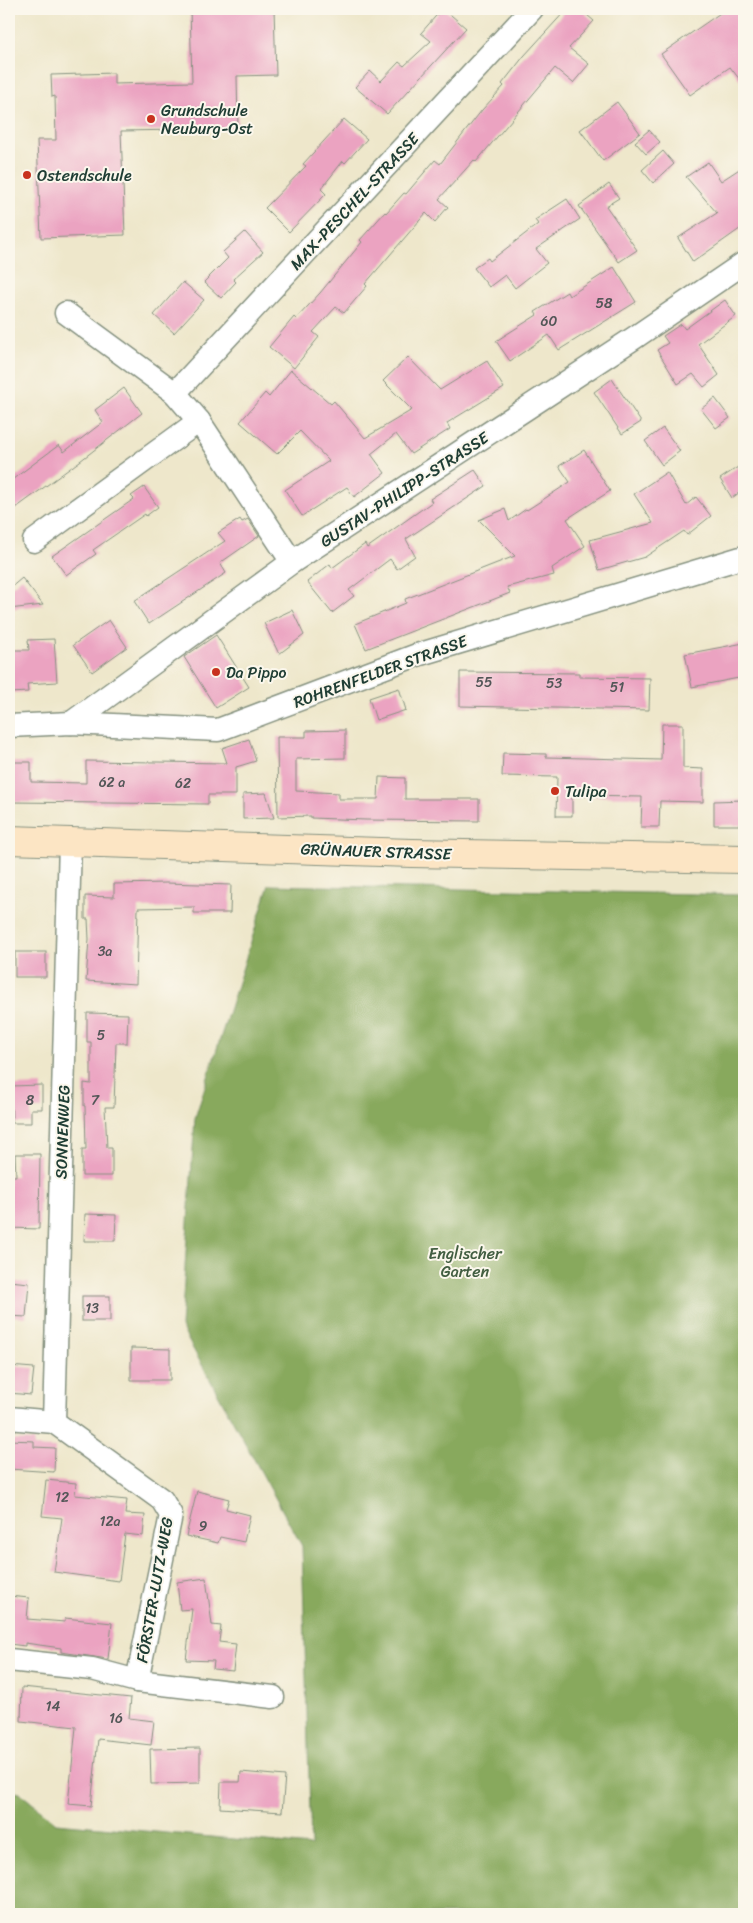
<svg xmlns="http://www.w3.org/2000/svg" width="753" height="1923" font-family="Sriracha,sans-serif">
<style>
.forest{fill:#88a95d;stroke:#547348}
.building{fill:#eba3c1}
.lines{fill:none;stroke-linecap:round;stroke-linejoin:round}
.street-casing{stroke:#869280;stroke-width:25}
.secondary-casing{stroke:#869280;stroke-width:30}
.street{stroke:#fff;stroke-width:22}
.secondary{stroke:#fce5c4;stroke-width:28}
.poi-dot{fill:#c8321e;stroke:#fbf7ec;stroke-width:2}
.labels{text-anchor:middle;stroke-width:4;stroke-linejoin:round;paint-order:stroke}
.number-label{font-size:14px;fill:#525657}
.poi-label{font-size:16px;fill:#1f3d34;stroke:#fbf7ec;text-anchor:start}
.street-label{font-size:16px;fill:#1f3d34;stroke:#fbf7ec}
.park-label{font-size:16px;fill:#425e41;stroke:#fbf7ec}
</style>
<rect width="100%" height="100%" fill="#fbf7ec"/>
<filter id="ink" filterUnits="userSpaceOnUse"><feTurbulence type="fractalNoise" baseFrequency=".02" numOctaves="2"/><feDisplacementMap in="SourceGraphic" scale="10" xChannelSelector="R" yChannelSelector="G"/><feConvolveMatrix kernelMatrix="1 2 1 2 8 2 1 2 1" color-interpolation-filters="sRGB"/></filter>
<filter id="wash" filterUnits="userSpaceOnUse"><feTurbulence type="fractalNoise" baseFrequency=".0096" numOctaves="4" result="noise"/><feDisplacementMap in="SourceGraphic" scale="20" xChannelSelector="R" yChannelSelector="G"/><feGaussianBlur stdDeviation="1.12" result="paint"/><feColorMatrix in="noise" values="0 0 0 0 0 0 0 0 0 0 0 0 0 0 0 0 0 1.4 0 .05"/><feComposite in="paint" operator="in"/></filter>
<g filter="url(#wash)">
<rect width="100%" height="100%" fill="#eee7cb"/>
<path class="forest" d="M269,885L744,895V1914H9V1791L20,1793L56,1823L311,1846L302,1546L181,1327L195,1118Z"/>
<g id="blocks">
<g class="building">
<path d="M190,9H274L276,75L237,76L238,129L121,131L125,235L41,238L37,140H56L55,96L52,97L51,75L114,73V84L192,82Z"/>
<path d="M442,9H444L466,28L387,114L355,87L370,71L381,81L399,62L404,66L431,41L421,33Z"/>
<path d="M567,9H580L594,21L569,48L589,64L573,83L555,68L476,162L474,160L439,199L448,207L435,222L426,213L365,284L367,286L344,313L336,307L313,332L319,337L294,368L269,347L294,317L296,319L320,293L362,242L360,240L385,212L386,213L404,193L406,194L435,160L440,164L482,110L504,86L502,84L524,56Z"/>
<path d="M726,9H744V85L730,67L690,95L661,54Z"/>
<path d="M617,102L640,133L603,161L580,130Z"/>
<path d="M344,119L367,139L345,163L343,161L321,189L326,194L289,232L265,208L306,166L303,164Z"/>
<path d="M649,130L660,142L646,154L635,142Z"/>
<path d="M663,151L674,164L653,183L642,170Z"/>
<path d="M708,162L721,181L744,166V226L693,262L678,238L717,213L686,177Z"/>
<path d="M609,184L619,198L606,206L637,250L619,262L579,206Z"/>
<path d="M567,199L580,219L536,249L547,263L515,288L505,275L489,287L474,268L488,258L490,261L538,224L535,220Z"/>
<path d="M245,232L263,252L233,279L236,282L221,298L204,282L228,258L223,252Z"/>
<path d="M614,267L636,302L559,350L549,335L510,361L496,341L537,315L535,312L567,292L569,296Z"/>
<path d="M183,282L204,300L174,333L154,315Z"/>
<path d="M725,300L736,316L698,344L719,375L704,387L693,374L678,384L657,350L668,343L663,336L681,324L685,329Z"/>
<path d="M408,357L440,390L487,361L504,388L447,423L450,429L411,454L396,434L371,454L385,473L354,497L347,487L302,516L285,490L329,461L300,431L277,454L240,422L265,393L269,397L291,370L331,404L334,401L365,438L412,410L383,381Z"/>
<path d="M612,379L641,422L622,434L594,392Z"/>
<path d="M124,388L142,413L80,461L9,513V482L59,445L64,452L103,422L95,410Z"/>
<path d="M715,398L730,418L716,428L701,409Z"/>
<path d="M663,428L680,451L662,465L645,441Z"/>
<path d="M584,450L610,491L567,519L585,546L552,568L554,575L507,587L510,593L366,649L355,624L406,603L405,599L515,556L479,520L505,509L509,521L526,509L527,510L570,482L559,466Z"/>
<path d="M744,463V489L732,498L720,479Z"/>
<path d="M475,470L486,486L406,539L415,556L397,569L390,559L349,590L354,596L332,613L307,582L330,564L332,568L365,544L367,548L432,502L430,499Z"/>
<path d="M667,472L686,505L696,497L711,516L687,535L684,531L645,557L599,570L590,540L653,523L634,494Z"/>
<path d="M144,487L158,507L146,516L145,514L93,550L96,554L66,575L52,556L134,499L131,496Z"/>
<path d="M240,519L242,522L248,519L259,536L220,563L226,573L149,624L134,601L225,541L218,533Z"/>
<path d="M22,578L43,605L9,609V589Z"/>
<path d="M292,610L304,635L279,654L264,623Z"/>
<path d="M109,620L127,647L92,672L73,645Z"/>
<path d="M216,635L249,687L216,708L184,657Z"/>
<path d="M54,639L57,682L27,684L28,692L9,693V650H29L28,640Z"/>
<path d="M744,643V677L692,687L685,654Z"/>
<path d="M460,672L579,673V677L650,678L649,710L460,706Z"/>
<path d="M399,688L406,710L376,720L369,698Z"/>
<path d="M662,724H683V768L703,769V802L660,801L659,827H641L642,797L572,796V816H556L557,777L502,776L503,753L546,754V757L661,760Z"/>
<path d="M345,730V758L296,759V791L339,793V799H378L379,777L405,778V799H479V821L366,820L311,818V816L278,817L277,737H306V731Z"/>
<path d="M249,739L256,761L236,767V795H208V804L9,802V762H31V782L86,783V761L227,763L222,748Z"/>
<path d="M266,793L274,818L243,819V794Z"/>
<path d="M743,800V825H714V801Z"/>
<path d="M166,883L231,885L230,913H194V907L138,908L136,984L86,981L89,939L88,919H85V896L114,897V884Z"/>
<rect x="15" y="952" width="31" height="25"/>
<path d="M87,1013L128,1014L127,1043H116L114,1107H105L107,1148H112V1176H82V1149H86L85,1106H84V1083L91,1084V1042H87Z"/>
<path d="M42,1085V1109H31V1123H12L11,1086Z"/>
<path d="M15,1154H40L39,1229L9,1228V1176H16Z"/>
<path d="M85,1214L116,1215L115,1241H84Z"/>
<path d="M9,1281L29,1283L26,1317L9,1316Z"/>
<rect x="82" y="1296" width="28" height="25"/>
<path d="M131,1348L170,1349V1380H131Z"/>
<path d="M9,1366L34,1368L31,1395L9,1393Z"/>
<path d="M9,1440L34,1441V1447L55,1448L54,1472L9,1469Z"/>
<path d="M46,1480L76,1483L75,1495L127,1500L125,1514L145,1515L143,1536L125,1534L119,1581L54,1572L62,1518L42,1516Z"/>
<path d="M197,1491L229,1499L226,1509L250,1515L244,1542L220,1537L218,1543L186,1536Z"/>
<path d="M206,1578L212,1625L221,1626L219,1642L236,1644L233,1671L213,1669L214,1661L186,1660L192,1609L180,1610L177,1582Z"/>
<path d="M9,1596L29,1598L27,1619L65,1622V1618L112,1623L108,1659L61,1652V1648L25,1643V1646L9,1644Z"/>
<path d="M22,1687L131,1698L129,1718L154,1721L151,1745L98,1739L91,1806L68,1804L76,1727L21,1721Z"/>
<path d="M200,1748V1783L151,1784L150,1749Z"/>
<path d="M241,1772L285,1776L282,1812L220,1808L221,1782H240Z"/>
</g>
</g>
</g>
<g filter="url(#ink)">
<use href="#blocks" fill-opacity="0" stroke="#869280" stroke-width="1"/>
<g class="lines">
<defs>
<g id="street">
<path d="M66,313L175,393L199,421L292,562"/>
<path d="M175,393L532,9"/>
<path d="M34,541L199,421"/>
<path d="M71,723L292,562L634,338L744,263"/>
<path d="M9,726L71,723L218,730L417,655L744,557"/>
<path d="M9,1418L54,1422L162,1500L171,1515L137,1681"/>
<path d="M54,1422L70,842"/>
<path d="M9,1660L92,1669L137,1681L273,1697"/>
</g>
<path id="secondary" d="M9,840L412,853L744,859"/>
</defs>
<use href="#street" class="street-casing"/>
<use href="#secondary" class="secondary-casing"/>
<use href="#street" class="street"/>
<use href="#secondary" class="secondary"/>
</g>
</g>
<g class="poi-dot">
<circle cx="151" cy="119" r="5"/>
<circle cx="27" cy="175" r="5"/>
<circle cx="216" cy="672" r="5"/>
<circle cx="555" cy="791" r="5"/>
</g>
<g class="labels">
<g class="number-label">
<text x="604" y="308">58</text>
<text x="549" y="326">60</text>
<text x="484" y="687">55</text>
<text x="554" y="688">53</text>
<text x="617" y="692">51</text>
<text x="112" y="787">62 a</text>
<text x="183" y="788">62</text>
<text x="105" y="956">3a</text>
<text x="101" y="1040">5</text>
<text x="30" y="1105">8</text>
<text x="95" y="1105">7</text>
<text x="92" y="1313">13</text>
<text x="62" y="1502">12</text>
<text x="110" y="1526">12a</text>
<text x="203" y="1531">9</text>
<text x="53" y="1711">14</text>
<text x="116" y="1723">16</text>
</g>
<g class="poi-label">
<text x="161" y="116">Grundschule<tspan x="161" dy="18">Neuburg-Ost</tspan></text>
<text x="37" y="181">Ostendschule</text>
<text x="226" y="678">Da Pippo</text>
<text x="565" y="797">Tulipa</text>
</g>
<g class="street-label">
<text transform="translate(354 201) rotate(-47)" y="6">MAX-PESCHEL-STRASSE</text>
<text transform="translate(404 489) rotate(-33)" y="6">GUSTAV-PHILIPP-STRASSE</text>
<text transform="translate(380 671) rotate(-20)" y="6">ROHRENFELDER STRASSE</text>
<text transform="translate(376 851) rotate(2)" y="6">GRÜNAUER STRASSE</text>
<text transform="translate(62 1132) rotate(-88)" y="6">SONNENWEG</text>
<text transform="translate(154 1590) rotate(-80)" y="6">FÖRSTER-LUTZ-WEG</text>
</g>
<g class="park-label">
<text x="465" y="1259">Englischer<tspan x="465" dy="18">Garten</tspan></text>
</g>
</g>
<rect width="753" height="1923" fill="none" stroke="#fbf7ec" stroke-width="30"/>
</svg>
